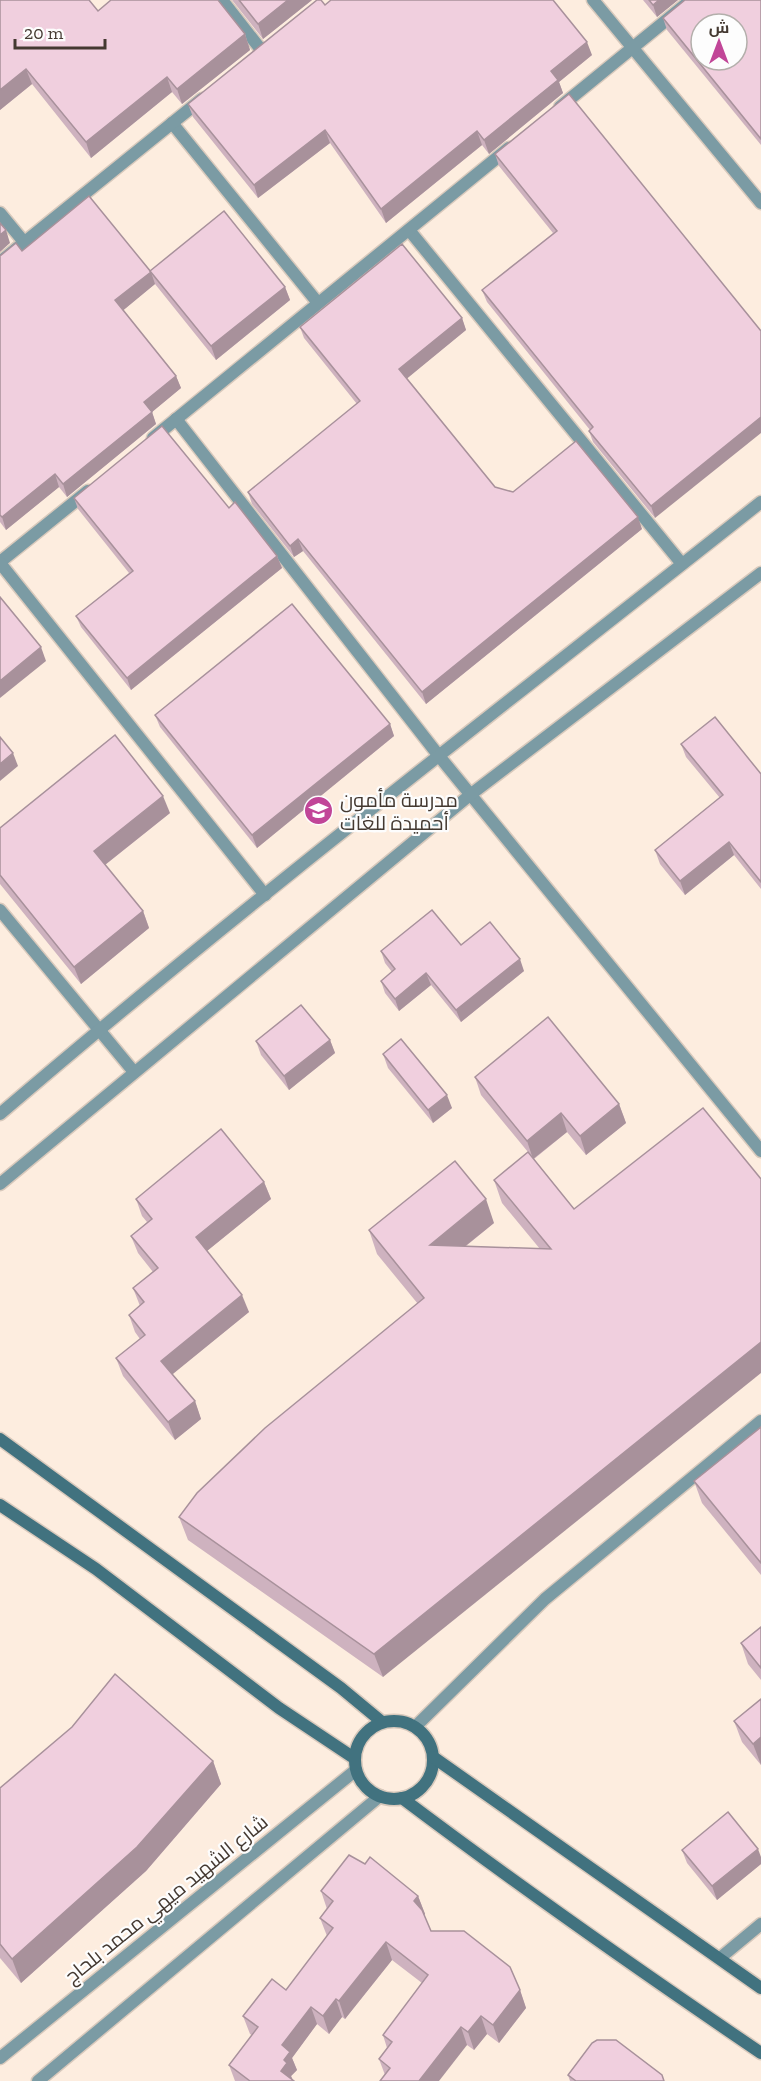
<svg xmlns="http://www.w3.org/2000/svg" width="761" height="2081" font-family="'Zilla Slab',Cairo,serif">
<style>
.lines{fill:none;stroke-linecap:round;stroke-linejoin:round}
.minor-casing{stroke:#d8c9bc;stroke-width:15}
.tertiary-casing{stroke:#d8c9bc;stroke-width:15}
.secondary-casing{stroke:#d8c9bc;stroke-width:15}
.minor{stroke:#7b9ba4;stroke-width:12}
.tertiary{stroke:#7b9ba4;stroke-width:12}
.secondary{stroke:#41727f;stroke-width:12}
.wall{fill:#ceb2bf}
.shaded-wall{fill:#a8919b}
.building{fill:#f0cfde;stroke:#a8919b;stroke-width:1.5;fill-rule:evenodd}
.labels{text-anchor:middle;stroke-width:4.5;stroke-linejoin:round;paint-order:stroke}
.poi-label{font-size:20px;fill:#443931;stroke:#fdfdfd;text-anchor:start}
.street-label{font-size:20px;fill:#443931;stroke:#fdfdfd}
</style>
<rect width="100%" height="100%" fill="#fdeddf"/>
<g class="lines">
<defs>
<g id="minor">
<path d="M222,0L262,51"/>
<path d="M593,0L761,203"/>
<path d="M560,107L691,0"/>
<path d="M172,123L318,303"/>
<path d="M0,213L24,242"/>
<path d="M409,230L682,564"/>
<path d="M0,262L202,99"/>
<path d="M176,419L439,756L761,1151"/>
<path d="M153,438L509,148"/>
<path d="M0,562L88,491"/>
<path d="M0,563L265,895"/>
<path d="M0,910L134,1072"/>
<path d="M415,1727L545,1599L761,1421"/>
<path d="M720,1958L761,1924"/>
</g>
<g id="tertiary">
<path d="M0,1114C247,902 506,704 761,502"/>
<path d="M0,1184L470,795L761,573"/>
<path d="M0,2058L356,1770"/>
<path d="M38,2081L380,1796"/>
</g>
<g id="secondary">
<path d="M0,1439L341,1688L382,1722"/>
<path d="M0,1505L96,1569L279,1708L354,1758"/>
<circle cx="394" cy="1760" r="39"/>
<path d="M433,1757L761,1988"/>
<path d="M402,1798C519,1886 640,1971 761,2053"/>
</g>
</defs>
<use href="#minor" class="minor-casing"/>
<use href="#tertiary" class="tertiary-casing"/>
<use href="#secondary" class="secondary-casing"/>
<use href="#minor" class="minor"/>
<use href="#tertiary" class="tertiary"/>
<use href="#secondary" class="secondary"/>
</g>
<g class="wall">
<path d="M0,0L98,11L245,34L250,50L182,104L172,92L91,158L32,84L0,110Z"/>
<path d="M232,0H312L263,39Z"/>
<path d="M643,0H678L657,17Z"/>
<path d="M761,0V145L667,30L663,18Z"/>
<path d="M325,5L592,55L559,82L563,93L489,154L482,145L386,223L330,143L258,198L193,117L188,104Z"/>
<path d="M569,94L655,518L593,442L589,431L590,430L487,302L482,290L553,233L499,166L495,154Z"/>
<path d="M22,251L151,272L285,287L290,300L216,360L155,284L123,310L176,376L181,388L152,412L156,424L67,497L59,487L6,530L0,522V256Z"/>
<path d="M462,318L466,330L407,378L495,487L642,529L426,704L303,551L294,557L252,504L248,492L357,404L304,338L300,327Z"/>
<path d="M74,498L229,508L277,556L282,568L131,690L81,627L76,616L129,573L78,509Z"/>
<path d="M155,715L390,724L394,736L257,848L160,727Z"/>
<path d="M681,744L761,774V889L734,855L685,895L660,864L655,850L720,798L686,757Z"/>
<path d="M170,813L105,865L143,911L149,928L81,984L0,884V828Z"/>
<path d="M461,945L524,971L461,1022L431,985L399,1011L385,993L381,981L392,972L385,963L381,951Z"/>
<path d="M330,1040L335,1053L289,1090L261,1055L256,1041Z"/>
<path d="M383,1054L452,1108L433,1123L388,1068Z"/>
<path d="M475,1077L619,1104L626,1123L586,1155L567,1132L534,1159L574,1209L383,1677L188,1540L179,1517L418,1304L377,1254L369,1230L494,1223L466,1246L540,1249L502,1203L494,1180L528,1152L481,1095Z"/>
<path d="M264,1182L271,1199L207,1251L249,1312L172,1374L195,1401L201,1419L175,1440L123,1376L116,1358L140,1339L135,1332L129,1315L140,1306L133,1288L153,1272L138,1253L131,1236L147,1222L142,1216L136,1199Z"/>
<path d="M761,1427V1575L702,1503L694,1481Z"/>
<path d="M761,1627V1680L748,1664L741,1643Z"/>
<path d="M761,1699V1765L742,1742L734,1721Z"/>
<path d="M213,1761L221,1784L146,1871L21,1983L0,1958V1788Z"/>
<path d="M682,1850L761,1857V1864L717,1900L687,1863Z"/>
<path d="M321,1891L418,1896L425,1914L424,1915L431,1931L520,1990L526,2008L499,2043L487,2034L474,2050L467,2045L385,2075L379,2059L387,2048L383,2035L422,1983L392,1960L345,2019L342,2017L329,2034L317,2024L292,2058L297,2070L291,2076L293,2080L294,2081H235L229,2065L252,2035L250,2034L243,2016L286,1990L327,1936L320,1918L327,1909Z"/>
<path d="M568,2075L664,2081H570Z"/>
</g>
<g class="shaded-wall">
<path d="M288,0H312L263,39L258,24Z"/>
<path d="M659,0H678L657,17L653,5Z"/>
<path d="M245,34L250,50L182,104L177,89Z"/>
<path d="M587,42L592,55L559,82L563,93L489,154L484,140L551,71Z"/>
<path d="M26,69L32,84L0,110V90Z"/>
<path d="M167,77L172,92L91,158L86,142Z"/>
<path d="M325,130L330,143L258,198L254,185Z"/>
<path d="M477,131L482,145L386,223L381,209Z"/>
<path d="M6,230L10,243L0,252V235Z"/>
<path d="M151,272L155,284L120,313L115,300Z"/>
<path d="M285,287L290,300L216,360L211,346Z"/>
<path d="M462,318L466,330L404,381L399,369Z"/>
<path d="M176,376L181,388L152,412L156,424L67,497L63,484L144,402Z"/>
<path d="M761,417V433L655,518L651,506Z"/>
<path d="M55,474L59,487L6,530L2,517Z"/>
<path d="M638,517L642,529L426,704L422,692Z"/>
<path d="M298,539L303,551L294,557L290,546Z"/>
<path d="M277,556L282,568L131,690L127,678Z"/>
<path d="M41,647L46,661L0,698V681Z"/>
<path d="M390,724L394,736L257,848L252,835Z"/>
<path d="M13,753L18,766L0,781V764Z"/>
<path d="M163,796L170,813L101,868L94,851Z"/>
<path d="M729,842L734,855L685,895L680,881Z"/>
<path d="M143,911L149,928L81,984L74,967Z"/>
<path d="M520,959L524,971L461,1022L456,1010Z"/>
<path d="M426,973L431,985L399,1011L395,999Z"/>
<path d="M330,1040L335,1053L289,1090L284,1076Z"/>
<path d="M447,1095L452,1108L433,1123L428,1110Z"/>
<path d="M619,1104L626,1123L586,1155L580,1136Z"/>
<path d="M561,1113L567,1132L533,1159L527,1141Z"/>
<path d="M264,1182L271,1199L202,1255L196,1237Z"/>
<path d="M486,1199L494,1223L438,1268L430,1245Z"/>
<path d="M242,1295L249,1312L168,1378L161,1361Z"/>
<path d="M761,1342V1373L383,1677L374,1654Z"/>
<path d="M195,1401L201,1419L175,1440L168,1422Z"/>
<path d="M761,1737V1765L753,1744Z"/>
<path d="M213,1761L221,1784L146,1871L21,1983L12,1959Z"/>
<path d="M758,1849L761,1857V1864L717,1900L712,1886Z"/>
<path d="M418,1896L425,1914L421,1919L414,1901Z"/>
<path d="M386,1942L392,1960L345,2019L339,2001Z"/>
<path d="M520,1990L526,2008L499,2043L493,2025Z"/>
<path d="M336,1999L342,2017L329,2034L323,2016Z"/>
<path d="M311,2007L317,2024L292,2058L297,2070L291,2076L293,2081L281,2071L284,2060L282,2045Z"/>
<path d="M481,2016L487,2034L474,2050L468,2032Z"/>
<path d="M461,2027L467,2045L439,2081H419Z"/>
</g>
<g class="building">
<path d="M0,0H89L98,11L111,0H218L245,34L177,89L167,77L86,142L26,69L0,90Z"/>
<path d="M239,0H288L258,24Z"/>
<path d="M317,0H321L325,5L331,0H553L587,42L551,71L558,80L484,140L477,131L381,209L325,130L254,185L188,104Z"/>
<path d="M649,0H659L653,5Z"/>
<path d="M685,0H761V139L663,18ZM701,24H737V60H701Z"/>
<path d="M569,94L761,331V417L651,506L589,431L593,427L482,290L557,231L495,154Z"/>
<path d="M89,196L151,272L115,300L176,376L144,402L152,412L63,484L55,474L2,517L0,515V256L16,243L22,251Z"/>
<path d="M224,211L285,287L211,346L150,271Z"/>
<path d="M0,223L6,230L0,235Z"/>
<path d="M402,244L462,318L399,369L495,487L513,492L576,441L638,517L422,692L298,539L290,546L248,492L360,401L300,327Z"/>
<path d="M162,426L229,508L235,502L277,556L127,678L76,616L133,571L74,498Z"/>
<path d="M0,597L41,647L0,681Z"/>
<path d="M292,604L390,724L252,835L155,715Z"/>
<path d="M715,717L761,774V882L729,842L680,881L655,850L723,795L681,744Z"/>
<path d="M115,735L163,796L94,851L143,911L74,967L0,875V828Z"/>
<path d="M0,737L13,753L0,764Z"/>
<path d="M432,910L461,945L490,922L520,959L456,1010L426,973L395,999L381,981L395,969L381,951Z"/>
<path d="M301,1005L330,1040L284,1076L256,1041Z"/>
<path d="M548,1017L619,1104L580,1136L561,1113L527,1141L475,1077Z"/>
<path d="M401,1039L447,1095L428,1110L383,1054Z"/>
<path d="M703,1108L761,1179V1342L374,1654L179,1517L197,1493L265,1428L424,1298L369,1230L455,1161L486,1199L430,1245L551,1249L494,1180L528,1152L574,1209Z"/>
<path d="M221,1129L264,1182L196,1237L242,1295L161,1361L195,1401L168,1422L116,1358L145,1335L129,1315L144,1302L133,1288L158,1268L131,1236L152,1219L136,1199Z"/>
<path d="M761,1427V1563L694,1481Z"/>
<path d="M761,1627V1668L741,1643Z"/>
<path d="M115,1674L213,1761L137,1847L12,1959L0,1944V1788L72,1727Z"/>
<path d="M761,1699V1737L753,1744L734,1721Z"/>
<path d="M728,1812L758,1849L712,1886L682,1850Z"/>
<path d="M349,1855L365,1864L370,1857L418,1896L414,1901L422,1910L431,1931H464L510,1967L520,1990L493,2025L481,2016L468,2032L461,2027L419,2081H380L390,2068L379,2059L392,2042L383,2035L428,1975L386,1942L339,2001L336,1999L323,2016L311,2007L282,2045L290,2052L284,2060L287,2063L281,2071L294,2081H250L229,2065L258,2027L243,2016L272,1979L286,1990L333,1928L320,1918L333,1901L321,1891Z"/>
<path d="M597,2040H616L662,2075L664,2081H576L568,2075L592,2043Z"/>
</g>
<defs>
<symbol id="university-disc" viewBox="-11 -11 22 22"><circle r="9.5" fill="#c14698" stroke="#fdfdfd"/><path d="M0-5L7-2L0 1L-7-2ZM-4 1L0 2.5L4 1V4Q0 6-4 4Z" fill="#fff"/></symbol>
</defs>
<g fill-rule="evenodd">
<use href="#university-disc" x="302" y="794" width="33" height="33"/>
</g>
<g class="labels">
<g class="poi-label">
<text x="340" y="807">مدرسة مأمون<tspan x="340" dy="23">أحميدة للغات</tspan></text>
</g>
<g class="street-label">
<text transform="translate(166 1899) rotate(-39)" y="7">شارع الشهيد ميهي محمد بلحاج</text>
</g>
</g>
<g transform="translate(719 42)"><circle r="28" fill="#fdfdfd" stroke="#b3afab" stroke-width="1.5"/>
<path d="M0-4.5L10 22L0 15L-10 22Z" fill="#c14698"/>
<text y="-9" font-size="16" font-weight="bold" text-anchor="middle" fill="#443931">ش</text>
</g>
<path d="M15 39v9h90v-9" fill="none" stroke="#443931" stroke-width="3"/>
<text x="24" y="39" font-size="18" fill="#443931" stroke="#fdfdfd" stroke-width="4.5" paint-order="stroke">20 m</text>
</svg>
